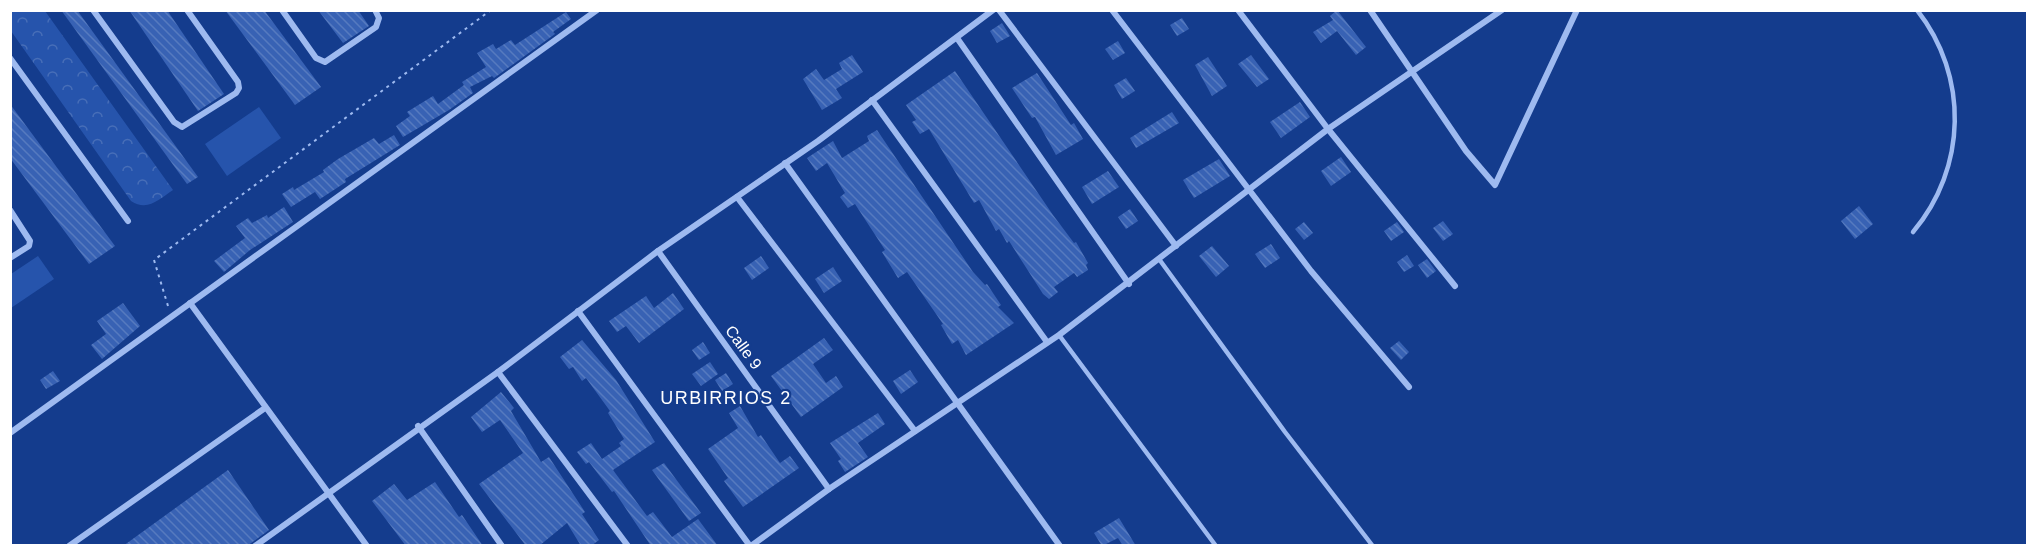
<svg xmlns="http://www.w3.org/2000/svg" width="2038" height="556" font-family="Arial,sans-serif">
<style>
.forest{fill:url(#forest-crowns)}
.pitch{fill:#2654ac}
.building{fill:url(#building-back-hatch)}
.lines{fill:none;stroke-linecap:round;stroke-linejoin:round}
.path{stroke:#9ebaf0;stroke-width:2;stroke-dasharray:3 4.5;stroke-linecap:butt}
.lane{stroke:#9ebaf0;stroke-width:4.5}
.street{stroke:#9ebaf0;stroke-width:6}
.labels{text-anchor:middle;stroke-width:4.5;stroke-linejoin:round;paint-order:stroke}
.street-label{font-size:16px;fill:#fff;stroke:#143c8d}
.neighbourhood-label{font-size:18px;letter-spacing:1.5px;fill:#fff;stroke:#143c8d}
</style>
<defs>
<pattern id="forest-crowns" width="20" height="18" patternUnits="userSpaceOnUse" patternTransform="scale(1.5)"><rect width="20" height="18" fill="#2654ac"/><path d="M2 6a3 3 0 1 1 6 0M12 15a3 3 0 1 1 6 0" fill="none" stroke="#476eb8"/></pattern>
<pattern id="building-back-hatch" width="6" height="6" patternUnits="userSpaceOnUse" patternTransform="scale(1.5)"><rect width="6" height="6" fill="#3862b4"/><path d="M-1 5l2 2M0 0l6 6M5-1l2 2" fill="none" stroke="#567abf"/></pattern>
</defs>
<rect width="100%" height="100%" fill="#143c8d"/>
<path class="forest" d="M10,11H45L173,190C159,199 148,212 131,201L11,31Z"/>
<g class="pitch">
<path d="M259,107L281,138L227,176L205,144Z"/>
<path d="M38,256L54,279L11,308V274Z"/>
</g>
<g class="building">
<path d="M61,10H77L198,177L187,184Z"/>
<path d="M129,10H167L224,94L198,111Z"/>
<path d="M225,10H264L321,87L295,105Z"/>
<path d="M318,10H358L369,26L343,43Z"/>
<path d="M1337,10L1366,47L1356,55L1337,31L1321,43L1313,32L1333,20L1330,16Z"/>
<path d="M566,12L571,19L553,32L555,34L494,78L492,76L470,87L473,93L449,110L403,137L396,126L410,116L407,112L433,96L438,104L464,85L462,82L486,67L477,53L493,44L496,49L511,40L515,45Z"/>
<path d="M1182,18L1189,29L1177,36L1170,25Z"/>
<path d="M1002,23L1010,36L997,43L990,31Z"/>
<path d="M1118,41L1125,53L1113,60L1105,49Z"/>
<path d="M852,55L863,72L836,89L842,98L822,110L803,79L816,69L824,80L842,69L839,63Z"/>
<path d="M1251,55L1269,79L1257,87L1238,64Z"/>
<path d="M1208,57L1227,86L1212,96L1195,65Z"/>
<path d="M955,71L1053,215L1074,243L1076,242L1088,263L1086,265L1088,270L1077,277L1074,273L1054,287L1058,292L1049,299L1043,294L1009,241L1007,243L999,229L996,231L979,200L974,203L929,129L920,134L912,122L916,120L906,105Z"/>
<path d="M1037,73L1071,125L1074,123L1083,139L1056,155L1035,117L1032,118L1012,88Z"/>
<path d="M1126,78L1135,91L1122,99L1114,85Z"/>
<path d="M1300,102L1310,117L1281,138L1270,122Z"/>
<path d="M10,104L115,246L89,264L10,158Z"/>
<path d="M1172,112L1179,123L1136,148L1130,138Z"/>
<path d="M877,130L973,272L985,285L987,284L1001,305L998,307L1014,323L966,355L958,340L952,344L941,325L943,324L907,272L898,278L882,252L885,250L855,204L848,208L840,197L845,193L827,163L816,171L807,158L833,141L842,158L869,141L867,136Z"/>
<path d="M394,135L400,145L345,179L346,182L320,199L315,192L291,207L282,194L293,187L294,190L324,172L323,170L338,159L374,138L379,144Z"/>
<path d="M1341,157L1351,172L1331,186L1321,171Z"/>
<path d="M1219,159L1230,176L1194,198L1183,180Z"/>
<path d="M1108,171L1119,187L1092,204L1082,187Z"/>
<path d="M1859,206L1873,224L1855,239L1841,221Z"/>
<path d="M284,207L293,222L250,250L224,272L214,261L245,238L236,226L248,218L252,223L267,215L268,218Z"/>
<path d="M1130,209L1138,221L1126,229L1118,217Z"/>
<path d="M1443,221L1453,234L1443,241L1433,228Z"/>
<path d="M1304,222L1313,233L1304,240L1295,229Z"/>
<path d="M1397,222L1404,232L1391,241L1384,231Z"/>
<path d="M1271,244L1280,258L1265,268L1255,254Z"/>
<path d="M1212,246L1229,266L1216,277L1199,256Z"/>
<path d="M1407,255L1414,266L1404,272L1397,262Z"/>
<path d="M761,256L769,268L752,280L744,268Z"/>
<path d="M1427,259L1436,271L1427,278L1418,265Z"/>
<path d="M833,267L842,281L824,293L815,279Z"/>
<path d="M673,293L684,309L639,343L626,326L617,332L609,321L646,296L654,308Z"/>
<path d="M123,303L140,326L102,359L91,345L106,334L97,321Z"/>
<path d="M824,338L833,350L813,364L826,383L836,376L843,387L801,417L771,376Z"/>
<path d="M582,340L616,380L655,442L613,470L647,516L653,512L672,537L698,519L718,546H651L614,491L612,492L589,462L586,464L577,452L591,443L602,459L621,446L619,443L624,439L608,413L610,411L586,378L582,381L573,367L569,369L560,357Z"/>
<path d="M1399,341L1409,352L1401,360L1390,348Z"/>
<path d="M703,342L710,353L699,360L692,350Z"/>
<path d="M710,362L718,374L701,386L692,374Z"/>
<path d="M910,370L918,382L901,394L893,381Z"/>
<path d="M53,371L60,381L46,389L40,380Z"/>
<path d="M726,373L733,384L722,391L715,380Z"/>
<path d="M501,392L514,408L511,411L541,462L549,457L585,512L582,514L599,540L591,546H581L567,523L539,546H526L479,484L523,453L500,420L482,432L471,417Z"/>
<path d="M740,406L758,437L761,435L780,463L790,456L799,468L743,507L724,481L728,478L708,449L738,428L729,413Z"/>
<path d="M878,413L885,424L858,443L868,457L845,472L838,461L841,459L830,443Z"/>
<path d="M664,463L701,513L689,521L652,470Z"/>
<path d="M228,470L269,530L247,546H123Z"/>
<path d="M435,482L459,517L462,515L483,546H406L372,501L394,484L407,500Z"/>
<path d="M1119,518L1136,546H1123L1118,538L1102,546L1094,533Z"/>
</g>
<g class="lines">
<path class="path" d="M168,306L154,260L491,10"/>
<g class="lane">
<path d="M1913,232C1967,168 1969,76 1917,10"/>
<path d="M1159,259L1285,432L1372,545"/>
<path d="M1059,335L1216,546"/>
</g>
<g class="street">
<path d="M93,10L174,122L182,127L236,93L239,88L238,82L187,10"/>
<path d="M282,10L316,58L325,62L376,27L379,18L375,10"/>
<path d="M999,10L1176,246"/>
<path d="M1112,10L1311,271L1409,387"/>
<path d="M1238,10L1328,129L1455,286"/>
<path d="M1370,10L1466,151L1495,185L1577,10"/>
<path d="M957,38L1129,284"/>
<path d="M10,58L128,221"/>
<path d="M872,100L1047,342"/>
<path d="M785,163L1060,546"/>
<path d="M737,197L915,431"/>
<path d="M10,210L30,241L29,246L10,258"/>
<path d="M658,251L829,489"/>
<path d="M190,303L367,546"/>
<path d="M578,311L750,546"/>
<path d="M498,372L628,546"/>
<path d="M418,426L502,546"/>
<path d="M10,433L597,10"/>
<path d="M69,546L265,408"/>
<path d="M255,546L498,372L658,251L818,141L993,10"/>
<path d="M751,546L829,489L1059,335L1328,129L1502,10"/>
</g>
</g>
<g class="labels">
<g class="street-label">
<text transform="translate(744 347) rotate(54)" y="6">Calle 9</text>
</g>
<g class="neighbourhood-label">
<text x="726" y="404">URBIRRIOS 2</text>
</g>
</g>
<rect width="2038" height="556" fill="none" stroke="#ffffff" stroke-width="24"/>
</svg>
